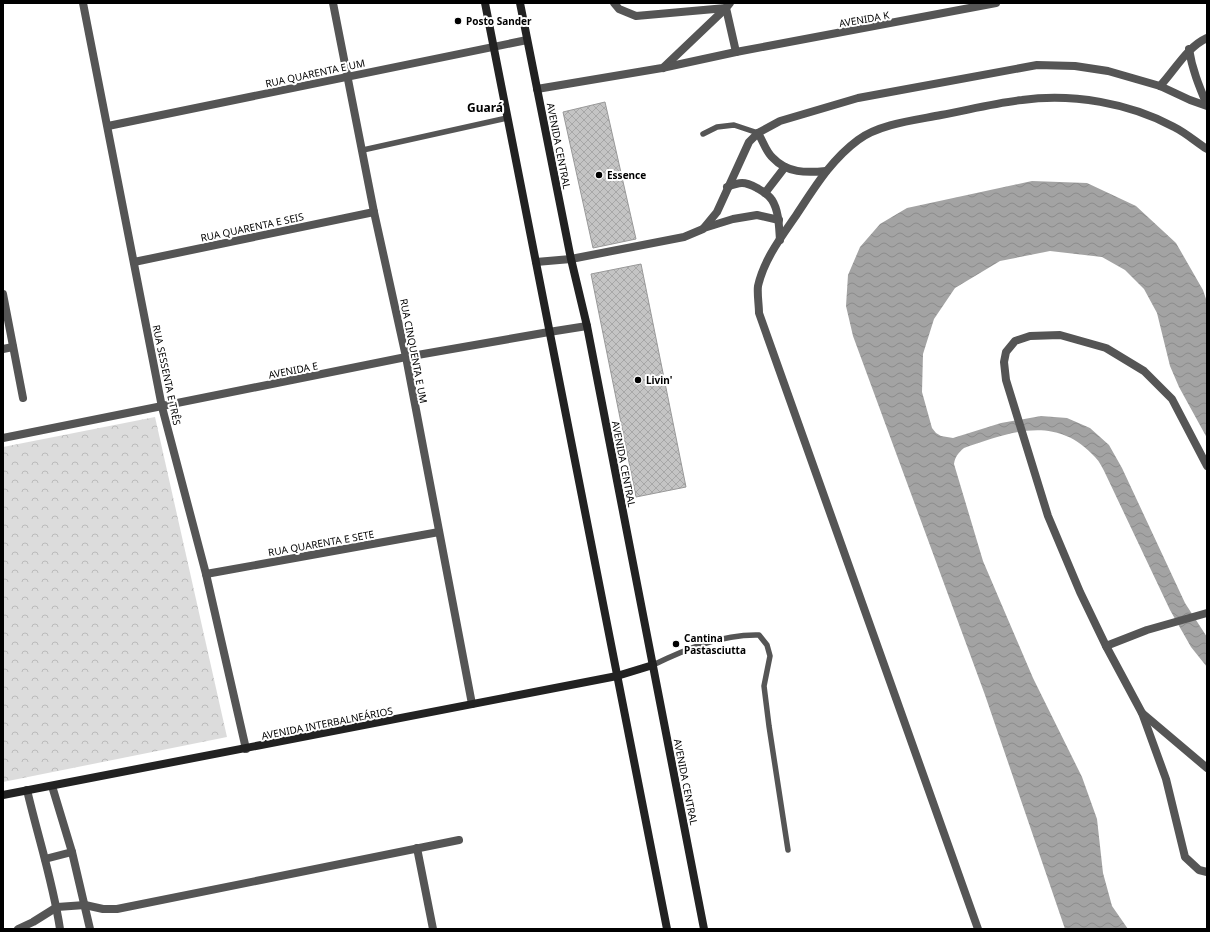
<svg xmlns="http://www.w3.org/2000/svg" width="1210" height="932" font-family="'Noto Sans',sans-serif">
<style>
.park{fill:url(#park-crowns)}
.water{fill:url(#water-waves)}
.building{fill:url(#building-cross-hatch);stroke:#999}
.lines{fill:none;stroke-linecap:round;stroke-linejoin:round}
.lane{stroke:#555;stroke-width:5.5}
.street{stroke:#555;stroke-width:8}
.secondary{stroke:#222;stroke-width:8}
.poi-dot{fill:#000;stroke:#fff;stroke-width:1.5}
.labels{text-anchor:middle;stroke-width:4;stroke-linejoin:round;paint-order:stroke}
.street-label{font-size:10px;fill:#000;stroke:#fff}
.poi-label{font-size:10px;font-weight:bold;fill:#000;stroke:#fff;text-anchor:start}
.quarter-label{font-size:12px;font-weight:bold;fill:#000;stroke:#fff}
</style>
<defs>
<pattern id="park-crowns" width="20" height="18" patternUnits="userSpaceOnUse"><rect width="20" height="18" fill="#dcdcdc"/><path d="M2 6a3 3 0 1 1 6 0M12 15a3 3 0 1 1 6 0" fill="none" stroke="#bbb"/></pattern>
<pattern id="water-waves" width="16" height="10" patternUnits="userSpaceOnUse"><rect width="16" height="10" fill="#a3a3a3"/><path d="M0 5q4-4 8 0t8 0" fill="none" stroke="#8b8b8b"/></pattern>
<pattern id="building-cross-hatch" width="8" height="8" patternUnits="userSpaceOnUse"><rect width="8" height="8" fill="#c4c4c4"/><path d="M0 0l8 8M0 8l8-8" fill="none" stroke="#a7a7a7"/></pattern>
</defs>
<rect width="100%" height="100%" fill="#fff"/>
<path class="park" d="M155,417L227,737L3,782V447Z"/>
<path class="water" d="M1032,181L1087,183L1136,206L1176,243L1203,290L1207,302V438L1179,387L1170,366L1157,313L1144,289L1125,270L1102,257L1050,251L1000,261L955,288L934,319L923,354L922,392L932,428L936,433L941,436L953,438L1001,423L1041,416L1067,418L1090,428L1109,445L1122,468L1185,603L1207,637V667L1191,647L1170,610L1106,475C1103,469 1100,462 1095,457C1056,414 1011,432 964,448C958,453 955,457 954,464L983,561L1033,678L1082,777L1097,819L1103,873L1112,906L1128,929H1065L985,695L853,336L846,306L848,275L860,247L880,224L907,208Z"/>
<g class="building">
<path d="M605,102L636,239L593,248L563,112Z"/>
<path d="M641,264L686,487L636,497L591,274Z"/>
</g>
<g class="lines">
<g class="lane">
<path d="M703,134L717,127L734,125L758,133"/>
<path d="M363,150L507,118"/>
<path d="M653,665C686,649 722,634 759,635L767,645L770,656L764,686L769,726L788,850"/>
</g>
<g class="street">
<path d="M83,3L162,407L206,574L246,749"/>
<path d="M333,3L374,212L406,357L472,704"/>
<path d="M614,3L619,9L636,16L726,8"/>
<path d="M730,3L726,8L736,52"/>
<path d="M1189,49C1192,69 1199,86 1207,105"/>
<path d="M663,68L726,8"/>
<path d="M1160,86C1175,70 1187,47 1207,38"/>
<path d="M537,89L662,68L736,52L996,3"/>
<path d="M108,126L527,40"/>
<path d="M758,133C763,141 766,152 773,158C787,173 806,173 826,171"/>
<path d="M727,187C740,182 744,181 757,188C762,191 768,194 772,200C779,211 779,227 780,240"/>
<path d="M765,193L785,167"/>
<path d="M704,228L733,219L757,215L779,220"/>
<path d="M134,262L374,212"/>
<path d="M536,262L571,259L684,237L703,229L717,212L749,142L758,133L780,121L858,98L1037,65L1075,66L1108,71L1160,86L1190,100L1207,106"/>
<path d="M3,294L23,398"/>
<path d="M3,349L13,347"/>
<path d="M3,438L406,357L549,332L587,326"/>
<path d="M1207,466L1172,399L1144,371L1106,348L1060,335L1030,336L1015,341L1006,352L1004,362L1006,380L1048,516L1080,592L1106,646L1142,713L1166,779L1185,857L1199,870L1207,872"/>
<path d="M206,574L439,532"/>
<path d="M1106,646L1147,630L1207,613"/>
<path d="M1142,713L1207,768"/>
<path d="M52,786L72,852L90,929"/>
<path d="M27,790C38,837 53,882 60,929"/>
<path d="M417,848L433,929"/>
<path d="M45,859L72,852"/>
<path d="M18,929L33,922L57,907L85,905L103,909H117L459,840"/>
<path d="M978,929L759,313C759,305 757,294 758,286C764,259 782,236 797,214C815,187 831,160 858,140C879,124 916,120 941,115C968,110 995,103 1022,100C1072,93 1130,103 1174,127C1186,133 1196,142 1207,149"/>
</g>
<g class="secondary">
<path d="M485,3L667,929"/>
<path d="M520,3L571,259L587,326L704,929"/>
<path d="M3,795L617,676L653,665"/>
</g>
</g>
<g class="poi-dot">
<circle cx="458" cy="21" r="4"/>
<circle cx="599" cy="175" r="4"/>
<circle cx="638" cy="380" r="4"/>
<circle cx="676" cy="644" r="4"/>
</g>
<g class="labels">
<g class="street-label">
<text transform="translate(864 19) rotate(-10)" y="4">AVENIDA K</text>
<text transform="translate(315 73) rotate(-12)" y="4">RUA QUARENTA E UM</text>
<text transform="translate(559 146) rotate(79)" y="4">AVENIDA CENTRAL</text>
<text transform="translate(252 227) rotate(-12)" y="4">RUA QUARENTA E SEIS</text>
<text transform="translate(414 351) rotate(79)" y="4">RUA CINQUENTA E UM</text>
<text transform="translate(293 370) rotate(-11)" y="4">AVENIDA E</text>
<text transform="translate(167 375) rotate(78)" y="4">RUA SESSENTA E TRÊS</text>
<text transform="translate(624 464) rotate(79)" y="4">AVENIDA CENTRAL</text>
<text transform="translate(321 543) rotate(-10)" y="4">RUA QUARENTA E SETE</text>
<text transform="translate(327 723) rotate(-11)" y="4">AVENIDA INTERBALNEÁRIOS</text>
<text transform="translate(686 782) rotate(79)" y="4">AVENIDA CENTRAL</text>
</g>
<g class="poi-label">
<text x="466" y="25">Posto Sander</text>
<text x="607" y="179">Essence</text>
<text x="646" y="384">Livin'</text>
<text x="684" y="642">Cantina<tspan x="684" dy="12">Pastasciutta</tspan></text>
</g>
<g class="quarter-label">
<text x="485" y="112">Guará</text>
</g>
</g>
<rect width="1210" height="932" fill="none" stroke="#000000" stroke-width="8"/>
</svg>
